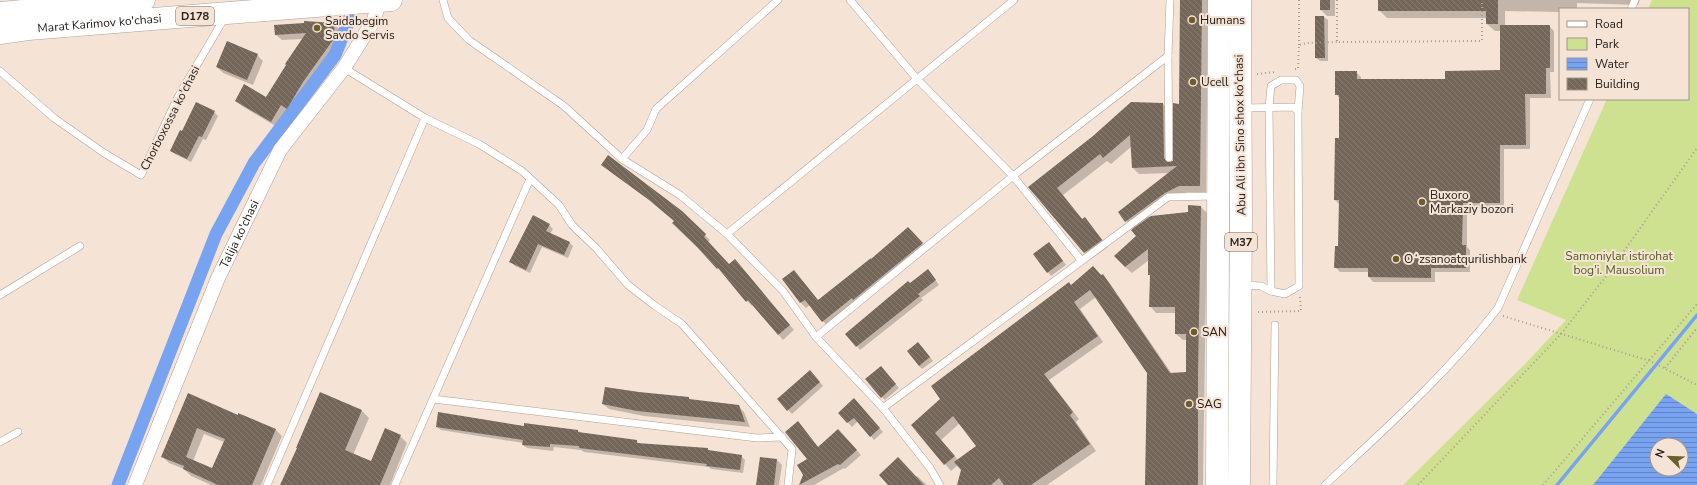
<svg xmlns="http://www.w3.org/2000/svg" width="1697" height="485" font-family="'Nunito Sans',sans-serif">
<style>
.park{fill:#cde191;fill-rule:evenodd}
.water{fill:url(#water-rules);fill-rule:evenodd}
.shadow{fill:#0003;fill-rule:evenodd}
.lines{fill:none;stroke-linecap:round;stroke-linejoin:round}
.stream{stroke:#78a3f1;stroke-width:3.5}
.canal{stroke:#78a3f1;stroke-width:13}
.building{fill:url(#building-back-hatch);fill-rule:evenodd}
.lane-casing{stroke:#b09f93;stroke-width:8}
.street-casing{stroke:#b09f93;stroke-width:15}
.primary-casing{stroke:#b09f93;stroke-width:23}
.path{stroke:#a99c92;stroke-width:2;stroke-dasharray:1 3;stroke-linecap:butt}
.lane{stroke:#fff;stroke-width:7}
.street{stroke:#fff;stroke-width:14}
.primary{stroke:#fff;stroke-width:22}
.poi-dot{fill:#6c5d2a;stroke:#f5e3d6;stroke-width:1.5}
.labels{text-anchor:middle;stroke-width:4;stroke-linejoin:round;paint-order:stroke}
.shield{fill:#f5e3d6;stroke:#645a53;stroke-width:1}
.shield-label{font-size:11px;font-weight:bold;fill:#26201b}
.poi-label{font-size:12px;fill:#26201b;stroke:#f5e3d6;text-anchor:start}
.street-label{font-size:12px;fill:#26201b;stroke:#f5e3d6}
.park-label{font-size:12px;fill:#515f1b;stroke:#f5e3d6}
</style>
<defs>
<pattern id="water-rules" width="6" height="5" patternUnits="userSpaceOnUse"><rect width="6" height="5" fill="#78a3f1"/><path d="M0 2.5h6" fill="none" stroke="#6284c2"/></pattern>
<pattern id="building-back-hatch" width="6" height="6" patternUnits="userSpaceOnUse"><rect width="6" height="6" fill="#75665a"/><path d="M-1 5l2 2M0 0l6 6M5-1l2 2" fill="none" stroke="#877c72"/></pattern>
</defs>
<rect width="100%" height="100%" fill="#f5e3d6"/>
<path class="park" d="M1652,0H1697V485H1403L1526,363L1566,320L1517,300L1607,99H1688V9H1648ZM1657,445H1681V469H1657Z"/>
<path class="water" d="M1666,394L1697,414V485H1593ZM1657,445H1681V469H1657Z"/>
<g class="shadow">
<path d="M1181,0H1208L1206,192H1187L1172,199L1147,217L1189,213L1201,207L1207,213L1203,485H1146L1148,372L1096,297L1080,309L1103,342L1049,380L1079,419L1076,422L1096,451L1047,485H961L962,470L958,465L951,471L912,425L1071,286L1103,276L1109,282L1172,374L1187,373V340H1183L1176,334V313H1156L1150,306L1151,276L1149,275V260L1132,273L1125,267L1137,236L1134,230L1119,212L1170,173L1139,174L1133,168L1132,146L1111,164L1107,161L1063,195L1083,220L1085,219L1091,225L1108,247L1091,259L1030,187L1093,137L1132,103L1163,104L1170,111V163L1174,161L1180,105ZM960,423L988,462L958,460L941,440Z"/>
<path d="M1321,0H1335V16H1327L1321,10Z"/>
<path d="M1379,0H1640L1638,5L1577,3V9H1560V12L1505,11V26H1549L1554,31V72H1550L1551,98H1530V149H1504V207H1467V247L1470,250V272H1435V282H1373L1369,277V272H1340L1335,267L1339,247V204L1335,200L1340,139V99L1336,94L1356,72L1361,77V80H1446L1501,71V31H1495L1487,24V18H1387L1379,10Z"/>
<path d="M1324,17L1328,20V61H1320L1316,58Z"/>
<path d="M334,24L340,30L338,46L309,88L293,114L287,110L277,127L242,106L236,101L267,98L303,39L282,40L276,35Z"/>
<path d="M257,55L263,61L253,85L223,73L217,67Z"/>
<path d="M214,112L218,116L206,140L203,139L191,162L175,154L171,151L183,132Z"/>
<path d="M681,212L710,240L708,242L729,265L740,266L794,330L783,340L778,334L753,305L752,306L747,301L718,268Z"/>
<path d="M549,225L553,229L550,234L569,242L573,246L568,258L542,247L530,273L515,266L511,262Z"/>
<path d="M913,233L927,249L827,326L810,305L806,308L801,303L783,279L794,271L818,301Z"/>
<path d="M1053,247L1066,265L1051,276L1034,254Z"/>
<path d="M931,274L939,285L921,298L923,300L860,350L857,346Z"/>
<path d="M921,346L933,361L922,369L919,366Z"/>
<path d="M884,371L899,388L885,400L882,397Z"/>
<path d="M814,375L823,386L792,414L788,410Z"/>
<path d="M188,394L238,416L239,414L276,430L282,436L261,485H211L191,476L184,469L169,463L163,457ZM204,434L224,442L212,469L193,461Z"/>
<path d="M689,398L691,401L738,406L744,412L750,427L644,416L609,409L603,404Z"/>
<path d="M858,404L883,432L874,440L858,421L852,427L839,413Z"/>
<path d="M362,411L369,418L353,455L371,462L400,436L407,443L390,485H281Z"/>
<path d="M798,422L819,448L843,435L861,455L845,469L844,468L814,485H800L805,475L808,460Z"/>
<path d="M437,427H525L578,431L581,433L636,441L640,444L708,449L711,452L741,456L745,460L743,473L711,469L709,467L584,452L581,450L554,447L553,451L527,448L523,445V443L441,430Z"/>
<path d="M761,458L777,460L782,465L779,485H757Z"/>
<path d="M917,476L927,485H889L916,477Z"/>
</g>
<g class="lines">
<path class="stream" d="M1557,485L1697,315"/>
<path class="canal" d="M118,485L216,234L254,163L335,55L352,13"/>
</g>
<g class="building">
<path d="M1180,0H1202L1200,186H1179L1165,193L1125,222L1118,212L1177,166L1132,168L1130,135L1103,158L1100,154L1057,188L1082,219L1085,217L1102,240L1084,253L1028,187L1093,136L1131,102L1163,103L1164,158L1167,162L1173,161V103L1179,104Z"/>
<rect x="1320" y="0" width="10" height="10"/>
<path d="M1378,0H1498V24H1486V11H1378Z"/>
<path d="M1315,16H1324L1325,58H1315Z"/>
<path d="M304,21L335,23L333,40L303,82L287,109L281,105L271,122L235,101L244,84L266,97L286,65L285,64L306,33L275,35L274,25L304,23Z"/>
<path d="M1500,25H1550V68H1546V94H1525L1526,145H1500V203H1463L1462,245H1466V268H1431V278L1368,277V268H1334L1335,246H1338L1339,200H1334L1335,138H1339V95H1335V71H1357V79H1445V71L1500,70Z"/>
<path d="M227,41L258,54L247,80L216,67Z"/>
<path d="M196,102L215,111L202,137L199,136L187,159L170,151L180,130L182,131Z"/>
<path d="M608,155L682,211L706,234L704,237L729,264L735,259L790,325L778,335L748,300L746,302L718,268L717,269L697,247L672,223L674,221L649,200L601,165Z"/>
<path d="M1188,205L1201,206L1198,373V485H1145L1147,373L1090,290L1074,302L1098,336L1044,374L1073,412L1070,415L1090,444L1031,485H1004L999,478L991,485H957L961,470L954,462L976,446L953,416L935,433L955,456L944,465L911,425L940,399L931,386L1069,282L1071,285L1093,266L1101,275L1103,274L1170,373L1186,372V334H1175V307H1149L1150,275H1148V249L1125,267L1114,256L1136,236L1131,230L1151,216L1188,212Z"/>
<path d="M533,215L550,224L546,231L570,242L564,255L538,244L526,270L509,262Z"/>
<path d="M908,227L923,243L853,300L852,298L822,322L805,300L800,303L782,279L794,270L818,300L871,258V259Z"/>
<path d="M1049,242L1063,261L1047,273L1033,254Z"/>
<path d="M928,269L936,280L918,294L920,296L856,347L845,334L908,281L910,283Z"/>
<path d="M918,342L930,357L919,366L907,351Z"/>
<path d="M881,366L896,384L881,398L865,379Z"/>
<path d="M810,370L820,382L787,411L777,399Z"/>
<path d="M605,387L639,392L689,397V399L739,405L745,422L637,411L602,404Z"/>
<path d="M320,392L362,410L345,450L371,461L385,428L401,435L380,485H280L297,448H296Z"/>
<path d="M188,393L238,415V413L276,429L252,485H218L183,469L184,466L161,457ZM197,428L225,439L212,468L186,457Z"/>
<path d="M854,398L880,428L870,437L854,418L847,423L838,413Z"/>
<path d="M438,412L524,426V423L578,430V432L637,440V443L708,448V450L742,455L740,470L706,466L707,464L579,448V446L550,444V447L522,445L523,440L436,427Z"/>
<path d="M798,421L818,447L838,429L857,450L840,465L838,464L799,485L803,475L797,465L807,459L785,432Z"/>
<path d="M760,457L777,459L774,485H756Z"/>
<path d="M898,457L924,485H888L879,475Z"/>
</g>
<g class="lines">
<defs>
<g id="lane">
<path d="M443,0L448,18L469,40L564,106L622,159L680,195L727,234L783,291L816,337L883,408L930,468L940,485"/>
<path d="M850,0L917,79L1013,176L1081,260"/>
<path d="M1631,9L1635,0"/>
<path d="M344,68L425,118L479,144L522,171L559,205L572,225L596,248L628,285L654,305L682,324L792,449L788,485"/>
<path d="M0,71L54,118L104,153L141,175L178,97L225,17"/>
<path d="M1242,108L1293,107L1298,111V120L1299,286L1285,294L1271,291L1261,286L1243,285"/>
<path d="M1169,158L1168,56L1170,0"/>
<path d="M622,159L647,130L656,109L778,0"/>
<path d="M727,234L1014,0"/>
<path d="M1271,291L1269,107L1271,86L1281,80H1296L1300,86L1298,111"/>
<path d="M0,295L80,246"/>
<path d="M816,337L1013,176L1168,56"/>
<path d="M433,399L757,438L782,437"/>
<path d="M883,408L1168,197L1215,196"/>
<path d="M0,442L18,432"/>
<path d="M267,485L425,118"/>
<path d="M395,485L530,179"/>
<path d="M1273,485L1275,325"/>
<path d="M1325,485C1385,429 1447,374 1498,308L1590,99"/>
</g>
<g id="street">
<path id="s1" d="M135,485L218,278L280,150L344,68L374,20L379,1"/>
</g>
<g id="primary">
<path d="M0,13L144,0"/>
<path id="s2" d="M0,33L28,29L391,0"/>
<path d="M1217,485L1219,0"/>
<path d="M1239,485L1241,213L1240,0"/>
</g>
</defs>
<use href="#lane" class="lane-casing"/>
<use href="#street" class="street-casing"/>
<use href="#primary" class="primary-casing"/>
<g class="path">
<path d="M1299,0V45"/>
<path d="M1337,0V42L1482,41V0"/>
<path d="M1295,69H1298L1299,45L1307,43L1337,42"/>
<path d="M1257,74L1275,72"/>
<path d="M1258,312L1301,311L1300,297"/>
<path d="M1503,316L1650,361L1697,385"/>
<path d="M1665,368L1697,328"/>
<path d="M1418,485L1561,334L1607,275L1697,148"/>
<path d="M1543,485L1697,304"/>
</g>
<use href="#lane" class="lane"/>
<use href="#street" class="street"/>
<use href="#primary" class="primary"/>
</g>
<g class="poi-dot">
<circle cx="1192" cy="20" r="4"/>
<circle cx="317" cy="28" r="4"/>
<circle cx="1193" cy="82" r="4"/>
<circle cx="1422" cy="202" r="4"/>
<circle cx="1396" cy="259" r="4"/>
<circle cx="1194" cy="332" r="4"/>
<circle cx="1189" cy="404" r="4"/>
</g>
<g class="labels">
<g class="shield">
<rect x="176" y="7" width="38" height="18" rx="3"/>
<rect x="1225" y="233" width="32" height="18" rx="3"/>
</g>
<g class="shield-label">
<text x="195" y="20">D178</text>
<text x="1241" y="246">M37</text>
</g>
<g class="poi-label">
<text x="1200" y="24">Humans</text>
<text x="325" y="25">Saidabegim<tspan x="325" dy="14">Savdo Servis</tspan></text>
<text x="1201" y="86">Ucell</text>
<text x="1430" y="199">Buxoro<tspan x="1430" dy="14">Markaziy bozori</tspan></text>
<text x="1404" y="263">Oʻzsanoatqurilishbank</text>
<text x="1202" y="336">SAN</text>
<text x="1197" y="408">SAG</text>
</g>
<g class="street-label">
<text dy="4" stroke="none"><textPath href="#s2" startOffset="100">Marat Karimov ko'chasi</textPath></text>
<text transform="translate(170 118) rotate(-63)" y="4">Chorboxossa ko'chasi</text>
<text transform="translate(1240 135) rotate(-91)" y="4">Abu Ali ibn Sino shox ko'chasi</text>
<text dy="4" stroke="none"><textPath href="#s1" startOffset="272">Talija ko'chasi</textPath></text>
</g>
<g class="park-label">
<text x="1619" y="260">Samoniylar istirohat<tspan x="1619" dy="14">bog'i. Mausolium</tspan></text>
</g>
</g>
<rect x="1559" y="8" width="130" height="92" fill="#f5e3d6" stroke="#a2958b"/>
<rect x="1567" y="21" width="20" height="6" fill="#ffffff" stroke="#a2958b"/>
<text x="1595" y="28" font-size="12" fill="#26201b">Road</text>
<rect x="1567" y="38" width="20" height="12" fill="#cde191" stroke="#a2958b"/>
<text x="1595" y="48" font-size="12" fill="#26201b">Park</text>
<rect x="1567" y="58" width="20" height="12" fill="url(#water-rules)" stroke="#a2958b"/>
<text x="1595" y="68" font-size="12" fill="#26201b">Water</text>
<rect x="1567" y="78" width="20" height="12" fill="url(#building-back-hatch)" stroke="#a2958b"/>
<text x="1595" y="88" font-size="12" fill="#26201b">Building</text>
<g transform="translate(1669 457) rotate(293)"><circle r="19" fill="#f5e3d6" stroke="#a2958b"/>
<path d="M0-3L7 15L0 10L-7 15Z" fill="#6c5d2a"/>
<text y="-6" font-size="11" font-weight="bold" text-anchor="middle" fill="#26201b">N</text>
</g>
</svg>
